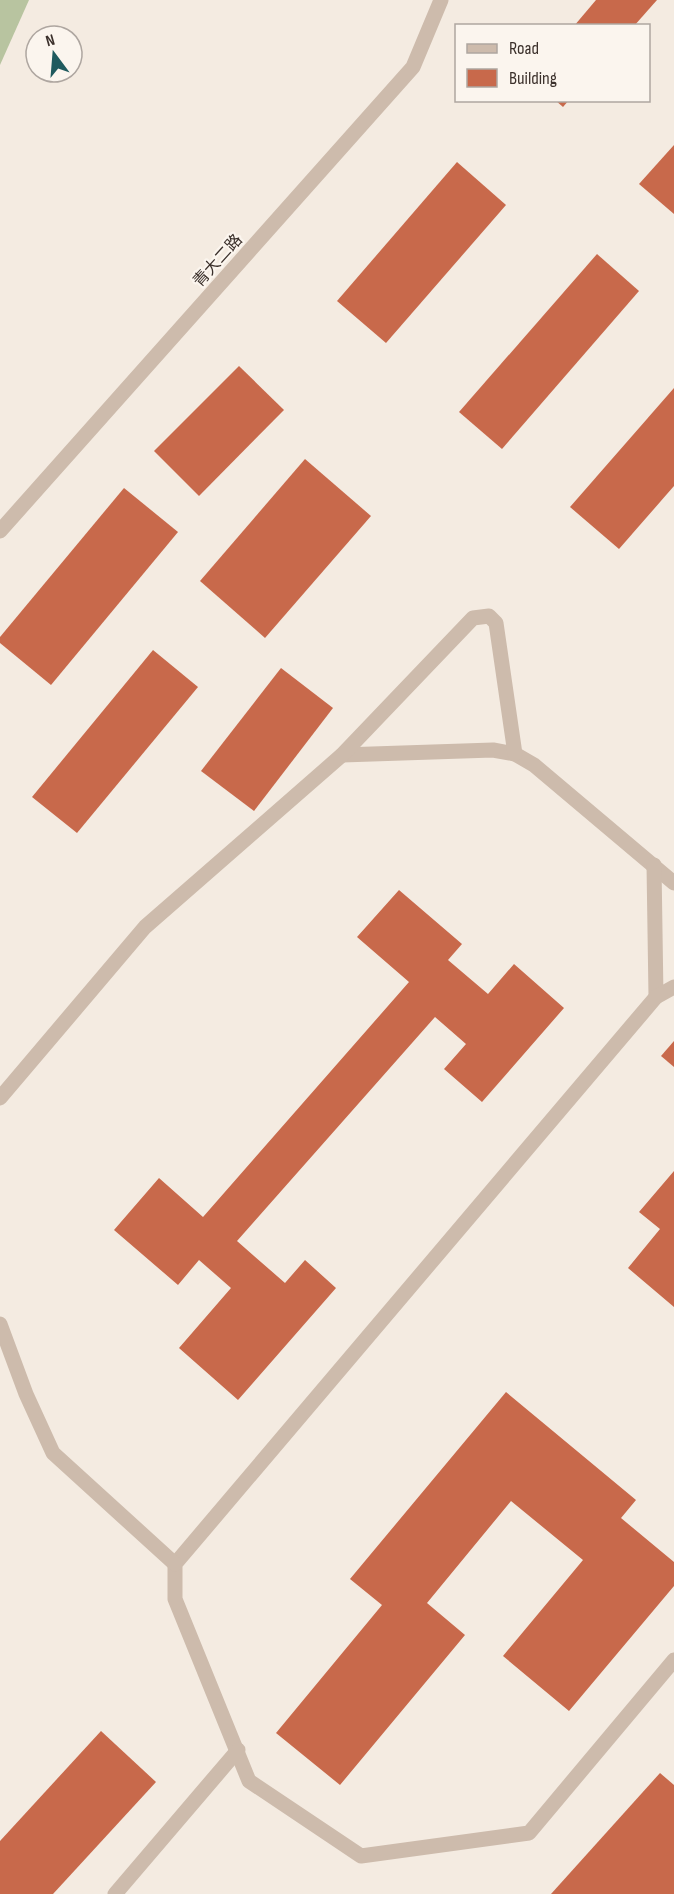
<svg xmlns="http://www.w3.org/2000/svg" width="674" height="1894" font-family="'Sofia Sans Condensed','Noto Sans SC',sans-serif">
<style>
.green{fill:#b8c4a0}
.building{fill:#c8694b}
.lines{fill:none;stroke-linecap:round;stroke-linejoin:round}
.minor{stroke:#cdbbac;stroke-width:15}
.labels{text-anchor:middle;stroke-width:4.5;stroke-linejoin:round;paint-order:stroke}
.street-label{font-size:16px;fill:#3b302b;stroke:#fbf5ee}
</style>
<rect width="100%" height="100%" fill="#f4ebe1"/>
<path class="green" d="M0,0H29L0,65Z"/>
<g class="building">
<path d="M596,0H657L634,26H574Z"/>
<path d="M555,100H569L563,107Z"/>
<path d="M674,145V214L639,184Z"/>
<path d="M457,162L506,205L386,343L337,301Z"/>
<path d="M597,254L639,291L502,449L459,412Z"/>
<path d="M239,366L284,410L199,496L154,451Z"/>
<path d="M674,388V486L619,549L570,507Z"/>
<path d="M305,459L371,516L265,638L200,581Z"/>
<path d="M124,488L178,532L51,685L0,643V637Z"/>
<path d="M153,650L198,687L77,833L32,797Z"/>
<path d="M281,668L333,708L254,811L201,771Z"/>
<path d="M399,890L462,944L448,960L488,994L514,964L564,1008L482,1102L444,1069L466,1044L435,1017L237,1241L285,1283L305,1260L336,1288L238,1400L179,1348L231,1288L199,1260L178,1285L114,1230L159,1178L203,1217L409,982L357,937Z"/>
<path d="M674,1041V1067L661,1056Z"/>
<path d="M674,1171V1307L628,1268L660,1229L639,1212Z"/>
<path d="M506,1392L636,1500L621,1518L674,1562V1586L569,1711L503,1656L583,1560L511,1501L427,1603L465,1635L340,1785L276,1733L382,1605L350,1579Z"/>
<path d="M101,1731L156,1782L53,1894H0V1841Z"/>
<path d="M660,1773L674,1785V1894H551Z"/>
</g>
<g class="lines">
<g class="minor">
<path d="M0,531L413,67L441,0"/>
<path d="M342,755L493,750L515,754L534,765L674,883"/>
<path d="M654,865L656,997"/>
<path d="M674,987L656,997L175,1564V1599L249,1781L361,1856L529,1833L674,1660"/>
<path d="M0,1098L145,927L342,755L473,618L489,616L496,623L515,754"/>
<path d="M0,1324L26,1394L53,1453L175,1564"/>
<path d="M115,1894L238,1750"/>
</g>
</g>
<g class="labels">
<g class="street-label">
<text transform="translate(217 260) rotate(-48)" y="6">青大二路</text>
</g>
</g>
<rect x="455" y="24" width="195" height="78" fill="#fbf5ee" stroke="#aea6a0" stroke-width="1.5"/>
<rect x="467" y="44" width="30" height="9" fill="#cdbbac" stroke="#aea6a0" stroke-width="1.5"/>
<text x="509" y="54" font-size="18" fill="#3b302b">Road</text>
<rect x="467" y="69" width="30" height="18" fill="#c8694b" stroke="#aea6a0" stroke-width="1.5"/>
<text x="509" y="84" font-size="18" fill="#3b302b">Building</text>
<g transform="translate(54 54) rotate(344)"><circle r="28" fill="#fbf5ee" stroke="#aea6a0" stroke-width="1.5"/>
<path d="M0-4.5L10 22L0 15L-10 22Z" fill="#1f5a5e"/>
<text y="-9" font-size="16" font-weight="bold" text-anchor="middle" fill="#3b302b">N</text>
</g>
</svg>
